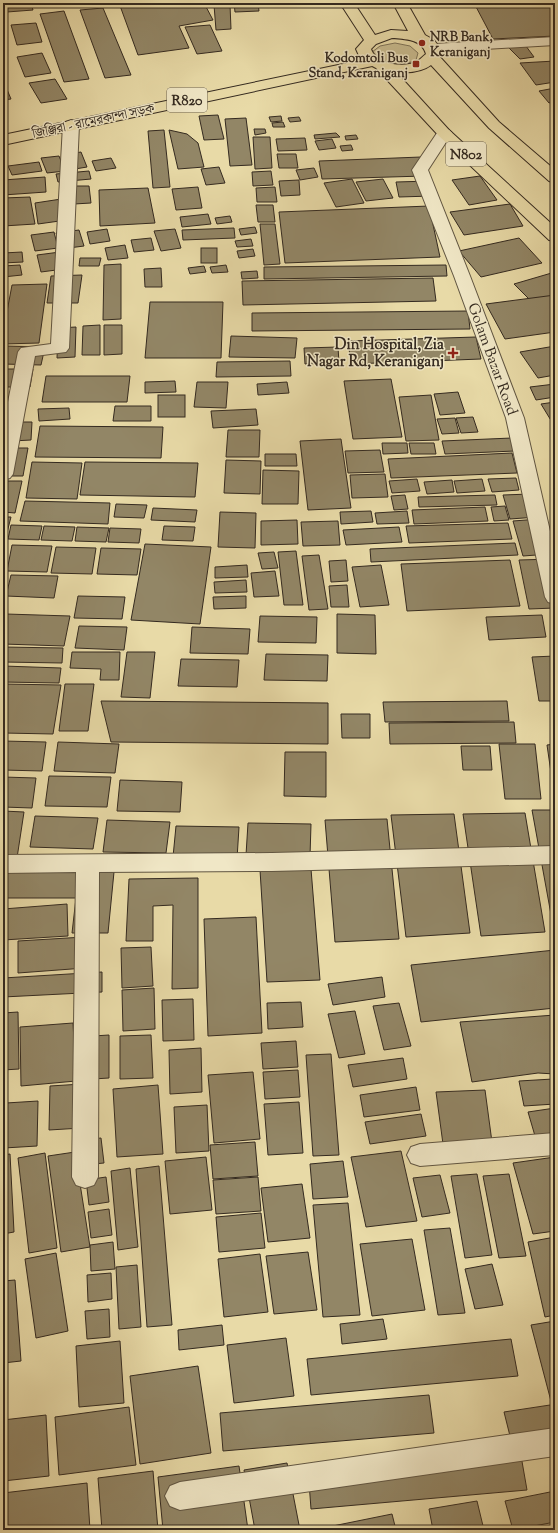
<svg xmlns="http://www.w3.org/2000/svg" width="558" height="1533" font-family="'Sorts Mill Goudy','Noto Serif Bengali',serif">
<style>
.green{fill:#c9bc90;stroke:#7e7358}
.building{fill:#928666;stroke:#342a20}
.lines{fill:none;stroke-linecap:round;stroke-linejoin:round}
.street-casing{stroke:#615642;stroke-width:2}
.primary-casing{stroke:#342a20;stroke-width:2}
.highway-casing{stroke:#342a20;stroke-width:2}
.street{fill:#f0e7c6;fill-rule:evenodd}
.primary{fill:#e8daa7;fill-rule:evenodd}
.highway{fill:#e8daa7;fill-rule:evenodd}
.poi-dot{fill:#8f2418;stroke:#f0e7c6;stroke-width:1.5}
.labels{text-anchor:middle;stroke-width:3;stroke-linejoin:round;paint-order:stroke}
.far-poi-label{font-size:13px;font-weight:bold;fill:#342a20;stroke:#f0e7c6;text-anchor:start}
.far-street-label{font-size:13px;fill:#342a20;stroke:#f0e7c6}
.shield{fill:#f0e7c6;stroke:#6c6352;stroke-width:1}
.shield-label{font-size:14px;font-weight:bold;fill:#342a20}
.poi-label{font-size:15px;font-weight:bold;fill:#342a20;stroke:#f0e7c6;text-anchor:end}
.street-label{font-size:15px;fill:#342a20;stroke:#f0e7c6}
</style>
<rect width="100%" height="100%" fill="#e8daa7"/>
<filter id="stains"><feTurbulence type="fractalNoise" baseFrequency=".005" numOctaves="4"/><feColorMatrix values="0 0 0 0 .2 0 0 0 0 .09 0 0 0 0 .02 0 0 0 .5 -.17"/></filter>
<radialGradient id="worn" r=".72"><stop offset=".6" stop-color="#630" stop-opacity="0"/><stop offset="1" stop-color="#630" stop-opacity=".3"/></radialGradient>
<path class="green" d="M395,43L410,46L418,53L416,60C399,67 391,66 375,60L372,52L380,46Z"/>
<g class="building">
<path d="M6,3H31L33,10L7,12Z"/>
<path d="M42,3H68L69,5L43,7Z"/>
<path d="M119,3H204L213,20L179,26L189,48L138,55Z"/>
<path d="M234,3H258L259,11L235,12Z"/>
<path d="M474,3H555V36L493,39Z"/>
<path d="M214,5H230L231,29L216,30Z"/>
<path d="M103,8L131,75L105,78L80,10Z"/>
<path d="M64,11L89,79L64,82L40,14Z"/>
<path d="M36,23L42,42L17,45L11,25Z"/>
<path d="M210,25L222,51L197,54L185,27Z"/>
<path d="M523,42L534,57L520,59L504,43Z"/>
<path d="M42,53L51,73L25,77L17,57Z"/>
<path d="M555,61V82L536,85L520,63Z"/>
<path d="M55,79L67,99L41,103L29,83Z"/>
<path d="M3,80L11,99L3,100Z"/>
<path d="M555,88V101L549,103L539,91Z"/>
<path d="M218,115L224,139L204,140L199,116Z"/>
<path d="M281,116L282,121L271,122L269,117Z"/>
<path d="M299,117L301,121L290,122L288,118Z"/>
<path d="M246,118L252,165L230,166L225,119Z"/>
<path d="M283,122L285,127H273L272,123Z"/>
<path d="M254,129H265L266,133L255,135Z"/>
<path d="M164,130L170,187L153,188L148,131Z"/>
<path d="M169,130L187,134L198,143L204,167L178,169Z"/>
<path d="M336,133L340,137L315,139L314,135Z"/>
<path d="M356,135L358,139L346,140L345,136Z"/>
<path d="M253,137H270L272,168L255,169Z"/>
<path d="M305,138L307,150L278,151L276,139Z"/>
<path d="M332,139L336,148L319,150L315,141Z"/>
<path d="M351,145L353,150L342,151L340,146Z"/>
<path d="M81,152L87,167L69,170L63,155Z"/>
<path d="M277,154H296L298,168H279Z"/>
<path d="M59,156L65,171L47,173L41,158Z"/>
<path d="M421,157L424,176L322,179L319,161Z"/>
<path d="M111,158L116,168L96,171L92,161Z"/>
<path d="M39,162L42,171L12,175L8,166Z"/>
<path d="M219,167L225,183L206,185L201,169Z"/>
<path d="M314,168L318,177L300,180L296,170Z"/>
<path d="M89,171L91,179L58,182L56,174Z"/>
<path d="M271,171L273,185L253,186L252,172Z"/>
<path d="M480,176L497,200L469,205L452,180Z"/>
<path d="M45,177L46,192L3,195V180Z"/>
<path d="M352,179L364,203L336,207L324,183Z"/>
<path d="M383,179L393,198L366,201L356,182Z"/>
<path d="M299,180L300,195L281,196L279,181Z"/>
<path d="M430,181L432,196L399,197L396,182Z"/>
<path d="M73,186H89L91,203L74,204Z"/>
<path d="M198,187L202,208L176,210L172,189Z"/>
<path d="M275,187L277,202H257L256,188Z"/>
<path d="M148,188L155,223L100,226L99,190Z"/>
<path d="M30,197L35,224L3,226V198Z"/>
<path d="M68,198L74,219L38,224L35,203Z"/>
<path d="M510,204L523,226L464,235L450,212Z"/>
<path d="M256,205H273L275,222H258Z"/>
<path d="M429,206L440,257L285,263L279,212Z"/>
<path d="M208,214L211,224L182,227L180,217Z"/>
<path d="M230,216L232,222L217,224L215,218Z"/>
<path d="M260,224H275L280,264L264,265Z"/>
<path d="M255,227L257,233L241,235L239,229Z"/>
<path d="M234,228L235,238L183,240L182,230Z"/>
<path d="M107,229L110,241L90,244L87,232Z"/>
<path d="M175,229L181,248L161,251L154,231Z"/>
<path d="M79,230L84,246L61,249L56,233Z"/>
<path d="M54,232L58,248L35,251L31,235Z"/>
<path d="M151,238L154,250L134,252L131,240Z"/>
<path d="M519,238L542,263L481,277L459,251Z"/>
<path d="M251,239L253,246L237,247L235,241Z"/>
<path d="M125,245L128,258L108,260L105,248Z"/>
<rect x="201" y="248" width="16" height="15"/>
<path d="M253,249L255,256L239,258L237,251Z"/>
<path d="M22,252L23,262L3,263V253Z"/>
<path d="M60,252L64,269L41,272L37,255Z"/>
<path d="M80,258H101L99,266H79Z"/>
<path d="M121,264V319L103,320L104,265Z"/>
<path d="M20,265L22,275L3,277V266Z"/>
<path d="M226,265L228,272L212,273L210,267Z"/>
<path d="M446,265L447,276L264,279V267Z"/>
<path d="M204,266L206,272L190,274L188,268Z"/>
<path d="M161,268L162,287H145L144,269Z"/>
<path d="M257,271L258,278L242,279L241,272Z"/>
<path d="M555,272V299L535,305L514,284Z"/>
<path d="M82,275L78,303H47L51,276Z"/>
<path d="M433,278L436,301L243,305L242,281Z"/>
<path d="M47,284L39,343L3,344V333L12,285Z"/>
<path d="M555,295V332L505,339L486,304Z"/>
<path d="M150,302H223L221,358H145Z"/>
<path d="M468,311L470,329L252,331V313Z"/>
<path d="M100,325V355H82L83,326Z"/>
<path d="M104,325H122V354L104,355Z"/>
<path d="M76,327L75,357L57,358L58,328Z"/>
<path d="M231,336L297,338L295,358L229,357Z"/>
<path d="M476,337L481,359L351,364L348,341Z"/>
<path d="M3,346L45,347L41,365L3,364Z"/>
<path d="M555,346V375L538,378L520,352Z"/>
<path d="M338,347L339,363L305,364L304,348Z"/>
<path d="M290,361L291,376L216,377L217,362Z"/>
<path d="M3,369H33L30,387H3Z"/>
<path d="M46,376H130L127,402H42Z"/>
<path d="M391,379L402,437L353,439L344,381Z"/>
<path d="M175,381L176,392L145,393V382Z"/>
<path d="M197,382H228L226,408L194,407Z"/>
<path d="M287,382L289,393L258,395L257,384Z"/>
<path d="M555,384V397L536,400L530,387Z"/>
<path d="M458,392L465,413L440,415L434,394Z"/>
<rect x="158" y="395" width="27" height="22"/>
<path d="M431,395L439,440L406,441L399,397Z"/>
<path d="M555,402V427L541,404Z"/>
<path d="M115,406H151V421H113Z"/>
<path d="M69,408L70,419L39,421L38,409Z"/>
<path d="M256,409L258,425L213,428L211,411Z"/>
<path d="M473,417L478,432L461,433L456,418Z"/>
<path d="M455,418L459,433L442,434L437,419Z"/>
<path d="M12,422H32L31,440L12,441Z"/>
<path d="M40,426L163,427L161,458L35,457Z"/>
<path d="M228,430H260L259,457H226Z"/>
<path d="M512,438L515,451L445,454L442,441Z"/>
<path d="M341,439L351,508L308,510L300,441Z"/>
<path d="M382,443H407L408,453L383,454Z"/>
<path d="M409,443H434L436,454H411Z"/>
<path d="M3,448H28L23,476H3Z"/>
<path d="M380,450L384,472L348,473L345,451Z"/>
<path d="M512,453L517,473L391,478L388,459Z"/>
<path d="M265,454H296L297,466H265Z"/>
<path d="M226,460L261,461L260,494L224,493Z"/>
<path d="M32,462L82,463L77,499L26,498Z"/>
<path d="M85,462L198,463L195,497L80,495Z"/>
<path d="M263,470L299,471L298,504H262Z"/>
<path d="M385,474L388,497L352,498L350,475Z"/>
<path d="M516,478L519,490L492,492L488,479Z"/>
<path d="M417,479L420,491L392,493L389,481Z"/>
<path d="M482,479L485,491L457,493L454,481Z"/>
<path d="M452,480L454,492L427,494L424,482Z"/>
<path d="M3,481H22L15,513L3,512Z"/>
<path d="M530,494L537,517L510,519L503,495Z"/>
<path d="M405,495L408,509L394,510L391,496Z"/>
<path d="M495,495L497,505L419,507L418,497Z"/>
<path d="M25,501L110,503L108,524L20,521Z"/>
<path d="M116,504L147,505L144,518L114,517Z"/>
<path d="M505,506L509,520L494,521L491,507Z"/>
<path d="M485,507L488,521L414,524L412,510Z"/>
<path d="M153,508L197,510L195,522L151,520Z"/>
<path d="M371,511L373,522L341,524L340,512Z"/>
<path d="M407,511L409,523L377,524L375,513Z"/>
<path d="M220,512L256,513L255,548L218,547Z"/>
<path d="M3,517H11L3,548Z"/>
<path d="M539,519L550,554L523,556L513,521Z"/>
<path d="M297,520L298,544L261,545V521Z"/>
<path d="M338,521L340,545L303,546L301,522Z"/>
<path d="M508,523L512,539L409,543L406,526Z"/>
<path d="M11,525L42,526L39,540L8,539Z"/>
<path d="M44,526L75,527L72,541L41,540Z"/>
<path d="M164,526L195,527L193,541L162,540Z"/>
<path d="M77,527L109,528L106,542L75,541Z"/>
<path d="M399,527L402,542L346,545L343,530Z"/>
<path d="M110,528L141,529L139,543L108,542Z"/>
<path d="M515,543L518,555L371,562L370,549Z"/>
<path d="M145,544L211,547L200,624L131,620Z"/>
<path d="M12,545L52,546L47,572L7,571Z"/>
<path d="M56,547L96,548L92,574L51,573Z"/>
<path d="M101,548L141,549L137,575L97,574Z"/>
<path d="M296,551L303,605H284L278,552Z"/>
<path d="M274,552L278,568L262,569L258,553Z"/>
<path d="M319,555L328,609L309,610L302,556Z"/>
<path d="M553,559L555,569V608L529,609L519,560Z"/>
<path d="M346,560L348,581L331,582L329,561Z"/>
<path d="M510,560L520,606L407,611L401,564Z"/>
<path d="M247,565L248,577L215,578V567Z"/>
<path d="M381,565L389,605L360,607L352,567Z"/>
<path d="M275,571L279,596L254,597L251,573Z"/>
<path d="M11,575L58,576L54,598L6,596Z"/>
<path d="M246,580L247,592L215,593L214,582Z"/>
<path d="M347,585L349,607H331L329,586Z"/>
<path d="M78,596L125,597L122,619L74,618Z"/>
<path d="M246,596V608L214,609L213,597Z"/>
<path d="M6,614L70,616L64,646L3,644V627Z"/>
<path d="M337,614L375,615L376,654L337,653Z"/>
<path d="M542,615L546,637L489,640L486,617Z"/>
<path d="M260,616L317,617L316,643L258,642Z"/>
<path d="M79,626L127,627L124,650L75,648Z"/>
<path d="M192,627L250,629L248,654L190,653Z"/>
<path d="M3,647L63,648L62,663L3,662Z"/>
<path d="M72,652H120L119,680H100L101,669L70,668Z"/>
<path d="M127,652H155L150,698L121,697Z"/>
<path d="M266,654L328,655L327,681L264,680Z"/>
<path d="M555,656V701H539L532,657Z"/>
<path d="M181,659L239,660L237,687L178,686Z"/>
<path d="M3,666L61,668L59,683L3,682Z"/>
<path d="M3,684L61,685L53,734L3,733Z"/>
<path d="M65,684H94L88,731H59Z"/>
<path d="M101,701L328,703V744L111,742Z"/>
<path d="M507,701L509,721L385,722L383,702Z"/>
<path d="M341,714H370V738H342Z"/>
<path d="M514,722L516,743L390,744L389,723Z"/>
<path d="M3,741L46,742L42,771L3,770Z"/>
<path d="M58,742L119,744L115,773L54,771Z"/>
<path d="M499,744H535L541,799H505Z"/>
<path d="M555,744V793H554L547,745Z"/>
<path d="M461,746H490L492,770H463Z"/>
<path d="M285,752H326V797L284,796Z"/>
<path d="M49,776L111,777L107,807L45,806Z"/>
<path d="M3,777L36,778L32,808L3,807Z"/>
<path d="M120,780L182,782L180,812L117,811Z"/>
<path d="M532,810H555V931H554Z"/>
<path d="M3,811L24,812L17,858H3Z"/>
<path d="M525,813L545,932L481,936L463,814Z"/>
<path d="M454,814L470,933L406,937L391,815Z"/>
<path d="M35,816L98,818L93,849L30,847Z"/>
<path d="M387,819L399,939L335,942L325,820Z"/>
<path d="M107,820L170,822L166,853L103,852Z"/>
<path d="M248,823L311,824L310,856L246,855Z"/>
<path d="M176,826L239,827L237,859L173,857Z"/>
<path d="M311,869L320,980L267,982L260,870Z"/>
<path d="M3,871L114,872L108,933H72L76,898H3Z"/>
<path d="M198,878V988L172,989L173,905L153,906V941H126L129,879Z"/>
<path d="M67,904L68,936L3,940V909Z"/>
<path d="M256,917L262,1033L208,1036L204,919Z"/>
<path d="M84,937L85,968L18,973V941Z"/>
<path d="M151,947L153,986L122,988L121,948Z"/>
<path d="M555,950V1008L421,1022L411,965Z"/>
<path d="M102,972V992L3,997V978Z"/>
<path d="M382,977L385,997L333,1005L328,984Z"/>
<path d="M154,988L155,1029L123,1031L122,990Z"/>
<path d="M193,999L194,1040L163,1041L162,1000Z"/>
<path d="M301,1002L303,1027L268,1029L267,1003Z"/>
<path d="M399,1003L411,1046L384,1050L373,1006Z"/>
<path d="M355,1011L365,1054L339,1058L328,1014Z"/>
<path d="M18,1012L19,1069L3,1070V1013Z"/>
<path d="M555,1015V1074L538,1073L472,1082L460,1022Z"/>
<path d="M73,1023L76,1081L21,1086L20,1027Z"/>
<path d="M109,1035V1078L77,1080V1037Z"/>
<path d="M151,1035L153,1078L120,1079V1036Z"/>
<path d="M296,1041L298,1067L263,1069L261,1043Z"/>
<path d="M201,1048L202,1092L170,1094L169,1050Z"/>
<path d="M331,1054L339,1155L313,1156L306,1055Z"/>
<path d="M403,1058L407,1079L353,1087L348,1065Z"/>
<path d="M298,1070L300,1097L265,1099L263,1072Z"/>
<path d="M253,1072L260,1139L214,1143L208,1075Z"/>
<path d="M553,1079L555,1104L524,1106L519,1081Z"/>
<path d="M82,1084V1128L49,1130L50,1086Z"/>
<path d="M158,1085L163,1154L117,1157L113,1089Z"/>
<path d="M416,1087L420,1110L364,1117L360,1095Z"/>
<path d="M485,1090L494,1157L445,1159L436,1092Z"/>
<path d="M38,1101L37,1146L4,1148L6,1103Z"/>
<path d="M299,1102L303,1153L268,1155L264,1104Z"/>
<path d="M207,1105L209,1151L176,1153L174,1107Z"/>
<path d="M555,1108V1151L540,1153L528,1112Z"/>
<path d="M421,1114L426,1136L370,1144L365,1122Z"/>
<path d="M101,1138L104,1163L83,1165L81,1140Z"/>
<path d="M255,1142L258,1176L213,1179L210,1145Z"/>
<path d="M401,1151L417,1221L366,1227L351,1157Z"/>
<path d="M75,1152L90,1247L61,1252L48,1156Z"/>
<path d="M45,1153L57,1248L29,1253L18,1158Z"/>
<path d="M10,1154L14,1232L3,1234V1155Z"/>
<path d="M206,1157L212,1210L170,1214L165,1161Z"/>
<path d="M555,1157V1231L533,1234L513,1163Z"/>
<path d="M343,1161L348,1197L313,1199L310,1164Z"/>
<path d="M159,1166L172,1325L147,1327L136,1169Z"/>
<path d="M130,1168L138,1247L118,1250L111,1171Z"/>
<path d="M477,1174L492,1255L465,1258L451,1176Z"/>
<path d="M509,1174L526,1256L499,1258L483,1176Z"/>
<path d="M440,1175L450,1213L422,1217L413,1178Z"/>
<path d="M106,1177L109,1202L89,1205L86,1180Z"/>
<path d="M258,1177L261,1211L216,1214L213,1180Z"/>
<path d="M302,1184L310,1238L268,1242L261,1188Z"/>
<path d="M348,1203L360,1315L323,1317L313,1205Z"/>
<path d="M109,1209L112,1235L91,1238L88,1212Z"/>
<path d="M261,1213L265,1248L219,1252L216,1217Z"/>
<path d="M450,1228L465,1313L438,1315L424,1230Z"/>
<path d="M555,1237V1315L545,1317L528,1242Z"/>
<path d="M412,1239L425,1310L372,1316L360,1244Z"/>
<path d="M113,1242L115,1269L91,1271L90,1245Z"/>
<path d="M308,1252L317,1310L274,1314L266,1256Z"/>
<path d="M56,1253L68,1331L36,1338L25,1259Z"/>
<path d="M260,1254L268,1312L224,1317L218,1259Z"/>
<path d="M492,1264L503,1305L475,1309L465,1269Z"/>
<path d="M137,1265L141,1327L119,1329L116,1267Z"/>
<path d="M111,1273L112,1299L88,1302L87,1275Z"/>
<path d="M15,1280L21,1361L3,1363V1281Z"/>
<path d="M109,1309L110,1337L87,1339L85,1311Z"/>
<path d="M383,1319L387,1339L342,1344L340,1324Z"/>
<path d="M555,1321V1405H552L531,1325Z"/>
<path d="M222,1325L224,1345L179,1350L178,1330Z"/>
<path d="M286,1338L294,1396L234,1403L227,1345Z"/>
<path d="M511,1339L518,1376L311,1395L307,1359Z"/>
<path d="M120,1341L124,1403L79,1407L76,1346Z"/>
<path d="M198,1366L211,1453L140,1464L130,1376Z"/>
<path d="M429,1395L434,1433L223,1451L220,1413Z"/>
<path d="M550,1405L555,1424V1441L513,1448L504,1412Z"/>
<path d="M129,1407L136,1465L59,1475L55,1417Z"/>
<path d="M46,1415L49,1476L3,1481V1420Z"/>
<path d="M520,1450L527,1490L311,1509L308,1469Z"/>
<path d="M287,1463L300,1530H255L244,1470Z"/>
<path d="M239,1466L248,1530H163L158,1477Z"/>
<path d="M153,1471L158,1530H102L98,1478Z"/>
<path d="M87,1483L90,1530H3V1493Z"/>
<path d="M555,1491V1522L513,1530L505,1501Z"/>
<path d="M477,1501L484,1530H433L429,1509Z"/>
<path d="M392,1514L396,1530H313Z"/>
</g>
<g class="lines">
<defs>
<g id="street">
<path d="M555,37V45L434,52L429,51L427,48L429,45L434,44Z"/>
<path d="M71,120L76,122L79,125L69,348L66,352L35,356L13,474L10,478L3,480V427L18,352L21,348L51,344L63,125L66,122Z"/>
<path d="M444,128L449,130L452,133L428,170L470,276L524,418L555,553V604L548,602L545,597L506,418L454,276L412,170L439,130Z"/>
<path d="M555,846V864L272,871L99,872L98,1177L94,1185L85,1188L76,1185L72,1177L76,872L3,873V855L272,853Z"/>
<path d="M555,1133V1155L420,1166L411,1163L407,1155L411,1147L420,1144Z"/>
<path d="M555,1428V1456L180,1510L170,1506L165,1496L170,1486L180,1482Z"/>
</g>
<path id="primary" d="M372,58L377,59L379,62L377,65L3,145V135Z"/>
<path id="highway" d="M340,3H354L375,35L391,30L408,31L393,3H407L425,35L434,40L440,48L441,55L440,57L499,122L555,170V183L549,181L489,128L431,65C422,72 407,73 396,72L449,130L555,227V241L549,240L439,136L376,68L361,60L356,49L364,40ZM392,38C405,39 422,39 426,54C423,56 420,60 416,62C403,68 376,64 371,49L376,44Z"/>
</defs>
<use href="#street" class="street-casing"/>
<use href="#primary" class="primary-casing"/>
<use href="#highway" class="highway-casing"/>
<use href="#street" class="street"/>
<use href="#primary" class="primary"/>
<use href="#highway" class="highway"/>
</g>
<g class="poi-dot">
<circle cx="422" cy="43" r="4"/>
<rect x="412" y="60" width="8" height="8" rx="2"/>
<path d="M451 347h4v4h4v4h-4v4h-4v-4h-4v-4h4z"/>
</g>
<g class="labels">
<g class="far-poi-label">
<text x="430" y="41">NRB Bank,<tspan x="430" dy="15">Keraniganj</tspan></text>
<text x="408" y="62" text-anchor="end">Kodomtoli Bus<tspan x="408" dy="15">Stand, Keraniganj</tspan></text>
</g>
<g class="far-street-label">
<text transform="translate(93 120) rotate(-12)" y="5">জিঞ্জিরা - রামেরকান্দা সড়ক</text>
</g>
<g class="shield">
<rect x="167" y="88" width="40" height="24" rx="3"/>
<rect x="446" y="142" width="40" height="24" rx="3"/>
</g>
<g class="shield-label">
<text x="187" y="105">R820</text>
<text x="466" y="159">N802</text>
</g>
<g class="poi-label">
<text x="444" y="349">Din Hospital, Zia<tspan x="444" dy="17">Nagar Rd, Keraniganj</tspan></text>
</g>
<g class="street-label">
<text transform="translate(493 359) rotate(70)" y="5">Golam Bazar Road</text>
</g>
</g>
<rect width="558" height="1533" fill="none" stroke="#e8daa7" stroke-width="16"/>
<rect x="4" y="4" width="550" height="1525" fill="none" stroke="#342a20" stroke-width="2"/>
<rect x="8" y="8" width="542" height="1517" fill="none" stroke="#342a20"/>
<rect width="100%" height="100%" filter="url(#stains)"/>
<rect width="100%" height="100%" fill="url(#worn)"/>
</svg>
